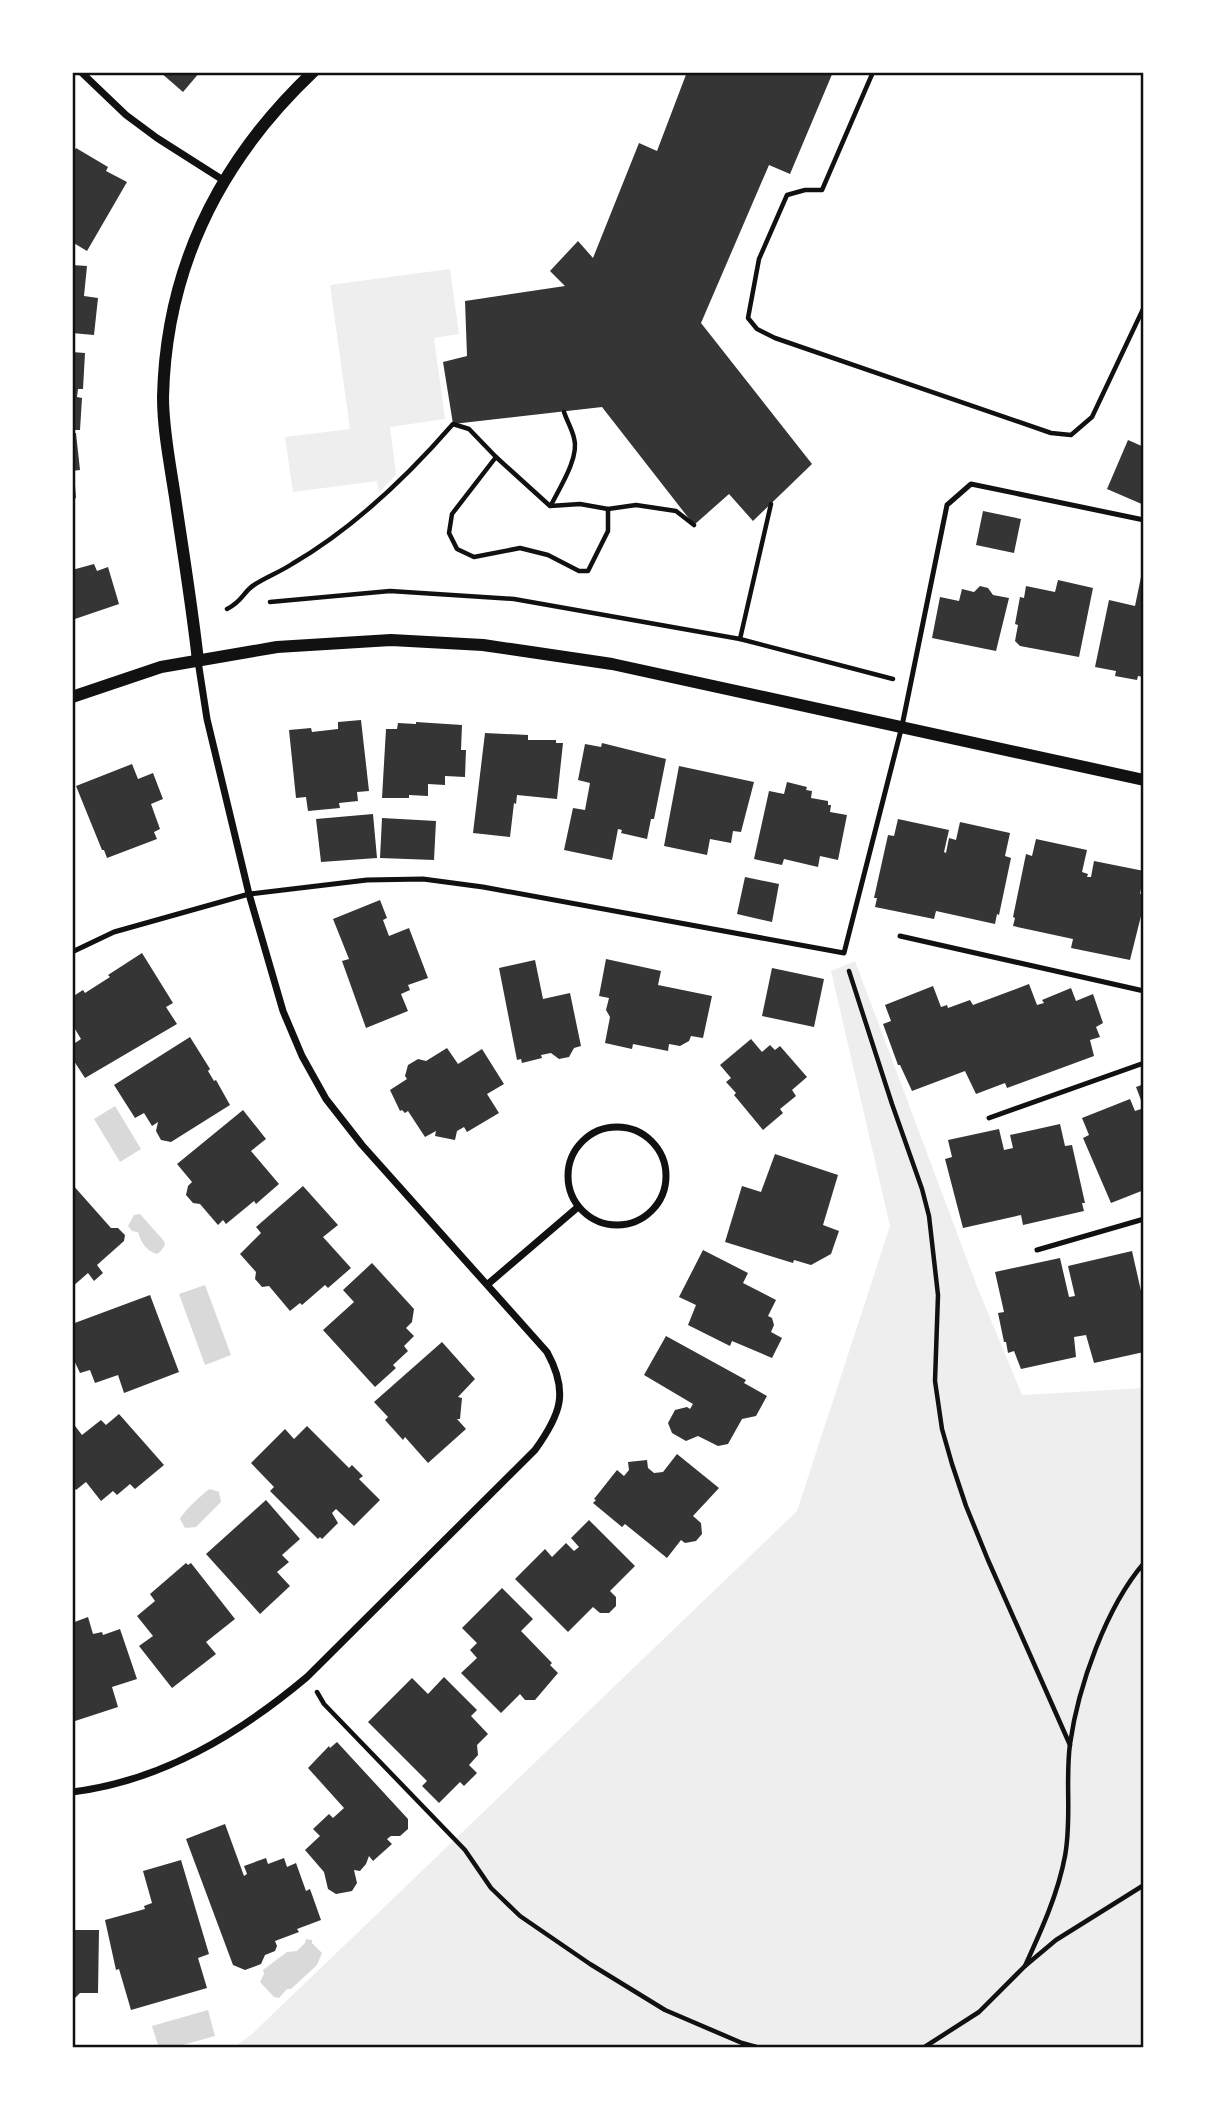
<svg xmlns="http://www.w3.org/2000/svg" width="1216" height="2120" font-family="Literata,serif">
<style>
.green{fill:#eee}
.water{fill:#d9d9d9}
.building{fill:#353535}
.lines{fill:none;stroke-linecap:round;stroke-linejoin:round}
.path{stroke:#111;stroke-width:4.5}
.service{stroke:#111;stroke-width:5}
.minor{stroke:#111;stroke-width:7}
.tertiary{stroke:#111;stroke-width:12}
.neatline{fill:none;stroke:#111;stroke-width:2.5}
</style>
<rect width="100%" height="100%" fill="#fff"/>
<g class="green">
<path d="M450,269L459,334L434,338L445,419L390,427L396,474L379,493L377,481L293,492L285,437L350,429L330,285Z"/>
<path d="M855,961L978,1289L1022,1395L1144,1388V2048H233L252,2034L797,1511L890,1226L831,971Z"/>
</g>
<g class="water">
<path d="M115,1106L141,1149L120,1162L94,1119Z"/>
<path d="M140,1214L164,1241L165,1245L161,1251L157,1254C146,1251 141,1242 138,1232L132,1231L128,1226L134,1215Z"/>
<path d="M205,1285L231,1355L205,1365L179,1294Z"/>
<path d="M210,1489L219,1492L221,1502L196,1527L185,1528L180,1519C183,1512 204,1492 210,1489Z"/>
<path d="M306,1939L312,1940V1943L322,1953L317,1965L291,1989H287L279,1998L274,1997L260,1982L264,1974L263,1970L287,1952L297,1951L305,1943Z"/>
<path d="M208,2010L215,2036L172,2048H159L152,2026Z"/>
</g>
<g class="building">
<path d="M160,72H200L183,92Z"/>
<path d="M687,72H833L790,174L769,165L701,323L812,464L753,521L729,494L694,525L602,407L453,424L443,362L467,356L465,301L565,286L550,271L578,241L593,258L639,143L657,151Z"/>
<path d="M76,148L108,167L106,171L127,182L87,251L72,242V155Z"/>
<path d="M72,265L87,266L84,296L98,298L94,335L72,333Z"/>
<path d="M72,352L85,353L83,389H78L77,397L82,398L80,430H72Z"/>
<path d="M72,433H76L80,470L72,471Z"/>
<path d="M1128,440L1144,447V505L1107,489Z"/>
<path d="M72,473H74L76,498L72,499Z"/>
<path d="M983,511L1021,519L1014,553L976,545Z"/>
<path d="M94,564L97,571L108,567L119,604L72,620V570Z"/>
<path d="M1141,577L1144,578V677L1138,676L1137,680L1115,676L1116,671L1095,667L1109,600L1135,606Z"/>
<path d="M1058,580L1093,588L1079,657L1020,646L1015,641L1018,625L1015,624L1020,597L1024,598L1026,586L1055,592Z"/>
<path d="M980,586L988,588L993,595L1009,598L996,651L932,638L940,597L959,601L962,589L974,592Z"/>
<path d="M361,720L369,791L357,792L358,801L339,803L340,808L308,811L306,797L296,798L289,730L311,728L312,732L338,729V722Z"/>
<path d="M416,722L462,725L461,750H466L465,777L445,776V785L428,784V796L409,795V798H382L386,729H397L398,723L416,724Z"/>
<path d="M485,733L528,735V740H556V743H563L557,799L517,795L516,804L514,803L510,837L473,833Z"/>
<path d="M602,743L666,759L654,819H651L647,839L621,833L622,830L618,829L612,860L564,850L573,808L585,810L590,783L578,780L585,744L601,747Z"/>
<path d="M132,764L138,779L153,773L163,799L151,804L160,829L154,832L157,839L107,858L104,850H102L76,786Z"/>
<path d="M679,766L754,782L741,832L733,831L731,843L710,839L707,855L664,846Z"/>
<path d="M787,782L807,787L806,790L812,791L811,798L828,801V805H831L830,812L847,815L838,860L820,856L818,867L784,859L782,865L754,859L769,791L784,794Z"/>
<path d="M373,814L377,858L321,862L316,819Z"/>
<path d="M382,818L436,821L434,860L380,858Z"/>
<path d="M898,819L949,830L944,852L946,853L949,838L956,840L960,822L1010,833L1005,856L1011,858L999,915L997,914L995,924L936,911L934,919L875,907L877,898H874L888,835L894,836Z"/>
<path d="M1036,839L1087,850L1082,872L1088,874L1087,877H1091L1094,861L1144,871L1140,894L1144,895V904L1130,960L1071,948L1073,939L1013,926L1015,918L1013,917L1026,854L1032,856Z"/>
<path d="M745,877L779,884L772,922L737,914Z"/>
<path d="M380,900L387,918L383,920L389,936L409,928L428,978L408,985L410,990L401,994L408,1011L366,1028L342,961L349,959L333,919Z"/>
<path d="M142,953L173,1003L166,1007L177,1024L85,1078L72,1058V1045L81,1039L72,1024V997L83,990L85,993L110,977L108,975Z"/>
<path d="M606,959L661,971L658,985L712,996L703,1038L691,1036L689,1041L680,1046L669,1044L668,1051L633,1044L632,1049L605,1043L610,1017L606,1010L609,998L599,996Z"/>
<path d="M535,960L543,999L570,993L581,1046L574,1048L569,1057L559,1059L551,1053L541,1055L542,1058L522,1063L521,1059L517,1060L499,968Z"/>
<path d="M772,968L824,979L814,1027L762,1016Z"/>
<path d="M1029,984L1037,1005L1044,1003L1042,1000L1071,988L1076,1001L1093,994L1103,1023L1096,1027L1100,1037L1090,1040L1094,1056L1007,1088L1005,1083L976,1094L965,1071L912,1091L900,1065H898L883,1024L891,1021L885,1005L933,986L941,1007L947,1005L948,1008L970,1000L973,1005Z"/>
<path d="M190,1037L210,1069L208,1071L214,1081L216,1080L230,1105L171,1142L161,1140L156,1131L158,1122L152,1126L144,1113L135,1118L114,1085Z"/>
<path d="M751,1039L762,1052L770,1045L775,1050L780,1046L807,1077L792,1090L796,1096L780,1109L783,1113L763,1130L734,1095L736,1093L726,1082L731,1078L720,1065Z"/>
<path d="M447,1048L458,1064L482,1049L504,1084L487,1094L499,1113L467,1132L464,1127L457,1131L455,1140L435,1136L436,1131L425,1137L408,1111L405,1113L402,1110L400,1111L390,1090L407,1079L405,1076L408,1065L418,1059L426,1061Z"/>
<path d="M1144,1084V1190L1111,1203L1083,1138L1089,1135L1082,1118L1130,1099L1135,1111L1144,1108L1136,1087Z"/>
<path d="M243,1110L266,1139L251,1151L279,1184L256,1204L254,1201L226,1224L223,1220L218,1225L200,1204L193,1203L186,1195L188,1186L192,1182L177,1164Z"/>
<path d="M1060,1124L1065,1146L1072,1145L1085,1203H1082L1084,1211L1023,1225L1021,1215L963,1228L945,1159L952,1157L948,1140L999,1129L1004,1150L1013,1148L1010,1135Z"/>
<path d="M775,1154L838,1175L823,1225L839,1231L831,1254L811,1265L794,1260L793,1263L725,1242L742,1186L761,1192Z"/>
<path d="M72,1184L111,1228H118L125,1235L124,1241L97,1265L103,1273L94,1281L88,1273L72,1287Z"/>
<path d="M303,1186L338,1225L323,1237L351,1268L328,1288L325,1285L302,1305L300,1303L290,1311L269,1286L262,1287L255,1279L256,1272L240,1254L261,1233L256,1227Z"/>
<path d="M703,1250L748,1273L743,1283L776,1300L768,1316L772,1318L774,1325L771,1332L782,1338L772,1358L732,1341L730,1346L688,1325L696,1305L679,1297Z"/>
<path d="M1132,1251L1141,1291L1144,1290V1352L1094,1363L1086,1335L1074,1337L1076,1357L1021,1369L1014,1351L1008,1353L1006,1342H1004L998,1313L1004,1312L995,1272L1060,1258L1069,1297L1075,1296L1068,1266Z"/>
<path d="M372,1263L414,1309L412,1322L406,1328L414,1336L404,1346L408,1351L393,1365L396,1368L375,1387L323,1330L354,1302L343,1290Z"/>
<path d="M150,1295L179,1372L124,1393L118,1375L95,1383L90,1370L80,1373L72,1356V1324Z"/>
<path d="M666,1336L746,1380L744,1383L767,1396L756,1416L742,1419L728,1444L718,1446L698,1436L686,1441L672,1433L668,1423L675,1410L687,1407L690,1409L693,1404L644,1375Z"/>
<path d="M442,1342L475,1379L458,1397L462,1398L460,1419H457L466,1429L428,1463L405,1437L403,1440L385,1420L388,1417L374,1402Z"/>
<path d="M119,1414L164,1465L135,1489L130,1484L117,1495L113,1491L101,1501L86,1482L76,1490L72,1485V1422L82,1435L101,1420L106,1425Z"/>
<path d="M307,1426L349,1468L352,1465L363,1476L359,1479L380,1500L354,1526L336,1509L332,1513L338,1523L322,1539L320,1537L318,1539L270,1491L274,1487L251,1463L285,1429L294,1439Z"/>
<path d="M677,1454L719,1488L693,1516L701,1523L702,1534L696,1541L685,1543L681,1540L667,1558L625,1524L622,1527L593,1503L596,1500L594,1499L617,1470L624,1476L629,1470L628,1462L647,1460L648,1468L654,1473L663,1472Z"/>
<path d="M266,1500L300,1539L282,1555L289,1562L277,1572L290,1586L260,1614L206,1554Z"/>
<path d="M589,1520L635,1566L610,1591L616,1597V1606L609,1613H600L593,1607L568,1632L515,1579L545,1549L552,1557L566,1543L574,1551L579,1547L571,1538Z"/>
<path d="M186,1563L188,1565L191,1563L235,1619L206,1642L216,1654L172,1688L139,1646L153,1636L137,1616L155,1601L150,1594Z"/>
<path d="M502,1588L533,1619L521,1631L552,1663L550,1665L558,1673L535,1700H525L520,1694L501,1713L461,1673L477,1658L470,1650L477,1643L462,1628Z"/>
<path d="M88,1617L93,1634L102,1632L103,1635L120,1629L137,1679L112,1687L118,1707L72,1722V1623Z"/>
<path d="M444,1677L477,1710L471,1716L488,1734L477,1745L478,1755L469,1765L477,1773L464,1786L460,1782L439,1803L422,1786L427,1781L368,1722L412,1678L428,1694Z"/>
<path d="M337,1742L408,1819V1829L400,1836H391L387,1839L392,1844L373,1861L369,1856L366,1864L360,1871L354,1870L357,1883L352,1891L336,1894L328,1889L324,1872L305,1850L320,1836L313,1829L329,1814L333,1818L344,1808L308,1768L329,1746L330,1748Z"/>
<path d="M225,1824L244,1876L247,1874L244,1866L266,1858L268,1864L284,1858L287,1867L296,1863L306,1891L310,1889L321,1920L297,1929L299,1932L275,1941L277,1946L275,1951L265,1955L261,1964L245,1970L233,1965L186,1839Z"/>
<path d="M181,1860L209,1954L198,1958L207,1988L131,2010L119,1969L116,1970L105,1920L145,1909L144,1906L152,1903L143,1871Z"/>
<path d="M72,1930H99L98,1993H80L72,2001Z"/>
</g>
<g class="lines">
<g class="path">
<path d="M873,72L822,190H805L787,195L759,259L748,318L757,329L775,338L1051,433L1071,435L1092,417L1144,307"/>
<path d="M496,457L452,514L449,533L457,549L474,557L520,548L548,555L579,571H588L608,531V509"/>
<path d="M551,505C559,489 580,457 574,438C572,429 567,421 564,412"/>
<path d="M270,602L390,591L514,599L740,639L893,679"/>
<path d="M227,609C243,601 243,592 254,585C266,577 280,572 292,564C354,528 406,478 453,424L469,429L496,457L550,506L580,504L608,509L636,505L676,511L694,525"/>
<path d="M740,639L771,504"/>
<path d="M849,971L892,1104L922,1189L929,1216L938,1295L935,1381L942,1429L952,1464L966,1506L988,1560L1070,1745"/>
<path d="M317,1692L324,1704L465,1850L491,1888L520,1916L590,1964L665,2010L742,2043L760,2048"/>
<path d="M1025,1966C1041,1931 1058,1894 1065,1856C1072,1819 1065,1781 1070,1744C1078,1687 1106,1607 1144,1563"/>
<path d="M923,2048L979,2012L1025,1966L1056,1940L1144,1885"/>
</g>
<g class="service">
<path d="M900,936L1144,991"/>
<path d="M72,952L114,932L249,894L367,880L423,879L483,887L844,953L902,726L947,505L971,484L1144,520"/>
<path d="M989,1118L1144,1063"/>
<path d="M1037,1250L1144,1219"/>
</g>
<g class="minor">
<path d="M81,72L126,115L157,138L223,180"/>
<circle cx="617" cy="1176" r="49"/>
<path d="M488,1284L578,1207"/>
<path d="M72,1792C162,1781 239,1734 307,1677L535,1450C561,1414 569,1392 547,1352L362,1145L326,1099L302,1056L283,1011L249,894L207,719L198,661"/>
</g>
<g class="tertiary">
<path d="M198,661C192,606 183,552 175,497C170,464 163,430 163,397C166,267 220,160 313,72"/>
<path d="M72,697L161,667L277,647L391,640L483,645L612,664L1144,780"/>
</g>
</g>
<rect width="1216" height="2120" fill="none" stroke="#ffffff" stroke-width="147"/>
<rect x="74" y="74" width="1068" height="1972" class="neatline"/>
</svg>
